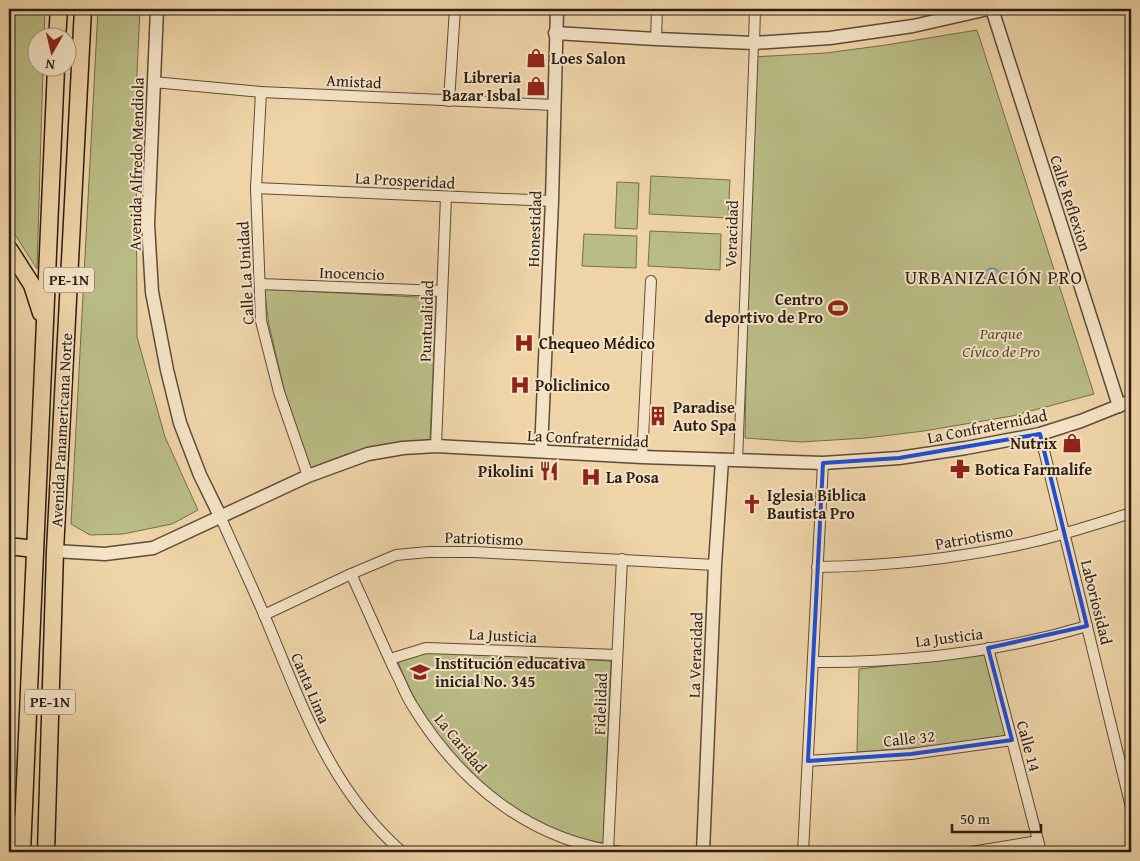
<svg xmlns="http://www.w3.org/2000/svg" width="1140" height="861" font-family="'Gentium Book Plus',serif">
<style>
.green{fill:#babc85;stroke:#746d4c}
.water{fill:#9cb7b1;stroke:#707a72}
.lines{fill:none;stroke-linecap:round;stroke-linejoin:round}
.pedestrian-casing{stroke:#5d4c39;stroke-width:10}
.minor-casing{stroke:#5d4c39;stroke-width:12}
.tertiary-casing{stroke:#5d4c39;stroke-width:15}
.trunk-casing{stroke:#2d1e14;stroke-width:19}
.pedestrian{stroke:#f4e3c6;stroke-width:8}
.minor{stroke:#f4e3c6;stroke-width:10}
.tertiary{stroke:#f4e3c6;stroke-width:12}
.trunk{stroke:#eed4a7;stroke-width:16}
.marked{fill:none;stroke:#1d4ed8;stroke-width:4;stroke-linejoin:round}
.labels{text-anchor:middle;stroke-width:4;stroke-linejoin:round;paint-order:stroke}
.shield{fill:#f4e3c6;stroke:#695949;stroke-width:1}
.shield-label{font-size:15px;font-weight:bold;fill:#2d1e14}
.poi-label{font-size:16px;font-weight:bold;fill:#2d1e14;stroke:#f4e3c6;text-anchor:start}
.street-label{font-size:16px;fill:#2d1e14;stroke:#f4e3c6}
.park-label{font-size:16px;font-style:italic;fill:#574d36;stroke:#f4e3c6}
.quarter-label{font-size:19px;letter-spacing:1px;fill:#2d1e14;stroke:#f4e3c6}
</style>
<rect width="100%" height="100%" fill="#eed4a7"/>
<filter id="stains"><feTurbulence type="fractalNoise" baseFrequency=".004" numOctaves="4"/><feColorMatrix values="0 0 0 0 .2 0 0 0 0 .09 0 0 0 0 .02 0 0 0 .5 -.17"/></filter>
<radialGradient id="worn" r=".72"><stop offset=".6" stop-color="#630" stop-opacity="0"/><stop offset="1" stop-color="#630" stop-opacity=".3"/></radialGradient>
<g class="green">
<path d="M9,9H45L44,37L38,38V68H43L37,269L9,225Z"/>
<path d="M98,9H140L136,95L137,337L165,437L198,510L172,524L123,534L90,535L71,524Z"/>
<path d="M977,30L1094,394L1012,416L924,431L866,438L801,442L745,438L752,57L826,53L886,45Z"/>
<path d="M651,176L730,180L728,218L649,214Z"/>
<path d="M617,182L639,183L637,229L615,228Z"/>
<path d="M650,231L721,234L720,270L648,266Z"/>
<path d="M584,234L637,236L636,268L582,266Z"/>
<path d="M264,289L436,298L430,440L383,445L347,454L311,468L285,393L269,325Z"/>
<path d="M428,652L611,661L603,843C525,831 456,770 417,703C410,691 404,676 398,662Z"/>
<path d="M986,655L1007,736L925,747L857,752L859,669Z"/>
</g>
<circle class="water" cx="992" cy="276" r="8"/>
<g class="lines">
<defs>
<path id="pedestrian" d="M738,461L754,43"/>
<g id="minor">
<path d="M656,39L657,9"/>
<path d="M754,43L755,9"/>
<path d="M153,82L261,92L554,105"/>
<path d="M261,92L256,188L261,321L279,392L308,476"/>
<path d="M449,101L455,9"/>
<path d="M256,188L552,201"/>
<path d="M260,284L442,291"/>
<path d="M1040,434L1131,807"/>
<path d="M436,446L446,197"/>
<path d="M642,457L651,281"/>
<path d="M221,518C237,555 255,592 270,629C305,713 332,790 402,852"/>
<path d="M817,567C889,566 962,558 1032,542C1066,534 1099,523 1131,513"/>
<path d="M351,574C366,606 380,639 395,671C401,682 405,694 412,705C459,782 529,841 622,852"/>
<path d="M264,615L351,574L396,555L428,552H475L715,565"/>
<path d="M988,648L1041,852"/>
<path d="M390,659L426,648L617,655"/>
<path d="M813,662C904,663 999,652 1087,626"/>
<path d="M808,761L911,754L1012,740"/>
<path d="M608,851L622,559"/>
<path d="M803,852L823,463"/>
<path d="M971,852L1038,841"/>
</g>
<g id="tertiary">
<path d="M157,9L148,224L152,292L167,370L180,423L200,475L221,518"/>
<path d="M992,9L1119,406"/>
<path d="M555,33L656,39L754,43L830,38L913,26L988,9"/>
<path d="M541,451L552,201L557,9"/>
<path d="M55,551L105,554L153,548L308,476L368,454L403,448L436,446L642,457L823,463L899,458L966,448L1040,434L1081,421L1131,401"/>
<path d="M703,852L715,565L722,460"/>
</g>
<g id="trunk">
<path d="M57,38L59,9"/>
<path d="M9,249L32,285L41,313"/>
<path d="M9,546L34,549"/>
<path d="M9,847L20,822"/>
<path d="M22,852L56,68"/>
<path d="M46,852L55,551L83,9"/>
</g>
</defs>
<use href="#pedestrian" class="pedestrian-casing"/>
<use href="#minor" class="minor-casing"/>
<use href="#tertiary" class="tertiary-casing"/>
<use href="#trunk" class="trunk-casing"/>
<use href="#pedestrian" class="pedestrian"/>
<use href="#minor" class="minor"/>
<use href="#tertiary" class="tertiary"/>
<use href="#trunk" class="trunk"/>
</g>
<path class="marked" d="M1040,434L1087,626L988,648L1012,740L911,754L808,761L823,463L899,458Z"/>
<defs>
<symbol id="shop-bare" viewBox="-9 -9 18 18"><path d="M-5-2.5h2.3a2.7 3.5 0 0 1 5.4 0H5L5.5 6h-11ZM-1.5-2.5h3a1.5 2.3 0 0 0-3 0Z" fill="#8f2418" stroke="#f4e3c6" stroke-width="2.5" paint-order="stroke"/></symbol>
<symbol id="stadium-bare" viewBox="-9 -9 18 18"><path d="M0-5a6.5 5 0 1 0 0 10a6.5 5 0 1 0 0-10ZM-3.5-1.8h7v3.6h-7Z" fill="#8f2418" stroke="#f4e3c6" stroke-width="2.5" paint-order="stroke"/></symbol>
<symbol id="hospital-bare" viewBox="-9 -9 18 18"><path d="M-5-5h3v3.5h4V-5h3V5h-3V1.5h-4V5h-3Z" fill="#8f2418" stroke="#f4e3c6" stroke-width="2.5" paint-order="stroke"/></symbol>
<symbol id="building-bare" viewBox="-9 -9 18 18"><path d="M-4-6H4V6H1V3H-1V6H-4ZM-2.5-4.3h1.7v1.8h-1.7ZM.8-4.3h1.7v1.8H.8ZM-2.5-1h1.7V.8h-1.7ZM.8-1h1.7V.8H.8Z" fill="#8f2418" stroke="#f4e3c6" stroke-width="2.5" paint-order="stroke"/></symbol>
<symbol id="pharmacy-bare" viewBox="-9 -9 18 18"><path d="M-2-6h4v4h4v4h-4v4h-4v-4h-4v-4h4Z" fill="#8f2418" stroke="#f4e3c6" stroke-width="2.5" paint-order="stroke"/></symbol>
<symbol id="restaurant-bare" viewBox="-9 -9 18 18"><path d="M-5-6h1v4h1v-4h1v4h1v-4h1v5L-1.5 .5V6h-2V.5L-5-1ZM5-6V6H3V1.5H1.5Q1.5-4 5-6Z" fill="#8f2418" stroke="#f4e3c6" stroke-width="2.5" paint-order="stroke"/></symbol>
<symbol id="church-bare" viewBox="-9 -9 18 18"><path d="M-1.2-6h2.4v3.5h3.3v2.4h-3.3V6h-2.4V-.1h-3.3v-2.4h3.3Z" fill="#8f2418" stroke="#f4e3c6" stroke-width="2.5" paint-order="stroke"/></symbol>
<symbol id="school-bare" viewBox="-9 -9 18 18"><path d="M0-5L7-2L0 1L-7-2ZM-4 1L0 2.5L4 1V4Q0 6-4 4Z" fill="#8f2418" stroke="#f4e3c6" stroke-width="2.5" paint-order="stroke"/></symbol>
</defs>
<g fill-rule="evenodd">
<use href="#shop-bare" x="522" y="44" width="28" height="28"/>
<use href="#shop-bare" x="522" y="72" width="28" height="28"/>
<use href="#stadium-bare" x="824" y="294" width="28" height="28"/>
<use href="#hospital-bare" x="510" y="329" width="28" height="28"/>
<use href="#hospital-bare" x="506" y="371" width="28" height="28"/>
<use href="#building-bare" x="644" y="402" width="28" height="28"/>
<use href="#shop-bare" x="1058" y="429" width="28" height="28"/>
<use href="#pharmacy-bare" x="946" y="455" width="28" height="28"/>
<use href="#restaurant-bare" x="535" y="457" width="28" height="28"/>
<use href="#hospital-bare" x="577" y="463" width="28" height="28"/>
<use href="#church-bare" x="738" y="490" width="28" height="28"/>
<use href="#school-bare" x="406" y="658" width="28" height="28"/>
</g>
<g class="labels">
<g class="shield">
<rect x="44" y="267.5" width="50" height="25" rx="4"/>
<rect x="25" y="689.5" width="50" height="25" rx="4"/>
</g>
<g class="shield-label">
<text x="69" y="285">PE-1N</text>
<text x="50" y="707">PE-1N</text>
</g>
<g class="poi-label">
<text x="551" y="64">Loes Salon</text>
<text x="521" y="83" text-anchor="end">Libreria<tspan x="521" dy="18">Bazar Isbal</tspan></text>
<text x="823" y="305" text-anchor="end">Centro<tspan x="823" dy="18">deportivo de Pro</tspan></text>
<text x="539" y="349">Chequeo Médico</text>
<text x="535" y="391">Policlinico</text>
<text x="673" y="413">Paradise<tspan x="673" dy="18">Auto Spa</tspan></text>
<text x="1057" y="449" text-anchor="end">Nutrix</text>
<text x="975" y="475">Botica Farmalife</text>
<text x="534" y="477" text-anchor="end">Pikolini</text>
<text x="606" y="483">La Posa</text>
<text x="767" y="501">Iglesia Biblica<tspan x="767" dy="18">Bautista Pro</tspan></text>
<text x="435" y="669">Institución educativa<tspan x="435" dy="18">inicial No. 345</tspan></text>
</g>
<g class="street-label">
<text transform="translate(354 81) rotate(3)" y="6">Amistad</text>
<text transform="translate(136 164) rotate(-89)" y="6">Avenida Alfredo Mendiola</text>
<text transform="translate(405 180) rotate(3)" y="6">La Prosperidad</text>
<text transform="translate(1071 203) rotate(72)" y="6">Calle Reflexion</text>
<text transform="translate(534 229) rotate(-88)" y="6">Honestidad</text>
<text transform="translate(731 234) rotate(-88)" y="6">Veracidad</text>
<text transform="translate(245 273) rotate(-93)" y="6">Calle La Unidad</text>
<text transform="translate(352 273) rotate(2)" y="6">Inocencio</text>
<text transform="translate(426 321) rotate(-88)" y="6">Puntualidad</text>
<text transform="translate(987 426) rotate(-11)" y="6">La Confraternidad</text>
<text transform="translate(61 430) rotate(-87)" y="6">Avenida Panamericana Norte</text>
<text transform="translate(588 438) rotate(3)" y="6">La Confraternidad</text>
<text transform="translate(974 537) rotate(-10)" y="6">Patriotismo</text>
<text transform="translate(484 538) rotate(2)" y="6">Patriotismo</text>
<text transform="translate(1097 602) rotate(76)" y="6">Laboriosidad</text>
<text transform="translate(503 635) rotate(3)" y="6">La Justicia</text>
<text transform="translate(949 637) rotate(-7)" y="6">La Justicia</text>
<text transform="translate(695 655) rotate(-88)" y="6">La Veracidad</text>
<text transform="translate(311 688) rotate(67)" y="6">Canta Lima</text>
<text transform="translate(600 704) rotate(-88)" y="6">Fidelidad</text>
<text transform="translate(909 738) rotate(-6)" y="6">Calle 32</text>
<text transform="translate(461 743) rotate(50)" y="6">La Caridad</text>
<text transform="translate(1029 746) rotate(75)" y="6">Calle 14</text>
</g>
<g class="park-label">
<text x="1001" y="339">Parque<tspan x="1001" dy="18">Cívico de Pro</tspan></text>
</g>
<g class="quarter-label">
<text x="994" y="284">URBANIZACIÓN PRO</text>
</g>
</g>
<rect width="1140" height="861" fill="none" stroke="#eed4a7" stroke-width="30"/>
<rect x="10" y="10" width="1120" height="841" fill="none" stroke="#2d1e14" stroke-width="2.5"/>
<rect x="15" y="15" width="1110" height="831" fill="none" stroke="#2d1e14"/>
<g transform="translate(52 52) rotate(188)"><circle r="24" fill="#f4e3c6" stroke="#a4947f"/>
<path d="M0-4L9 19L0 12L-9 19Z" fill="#8f2418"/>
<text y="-8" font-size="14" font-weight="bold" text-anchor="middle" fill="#2d1e14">N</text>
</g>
<path d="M952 824v8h89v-8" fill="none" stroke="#2d1e14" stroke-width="2.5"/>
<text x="960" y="824" font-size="15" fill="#2d1e14" stroke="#f4e3c6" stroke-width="4" paint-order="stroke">50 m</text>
<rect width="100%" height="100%" filter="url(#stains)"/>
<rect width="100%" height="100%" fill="url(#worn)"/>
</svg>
